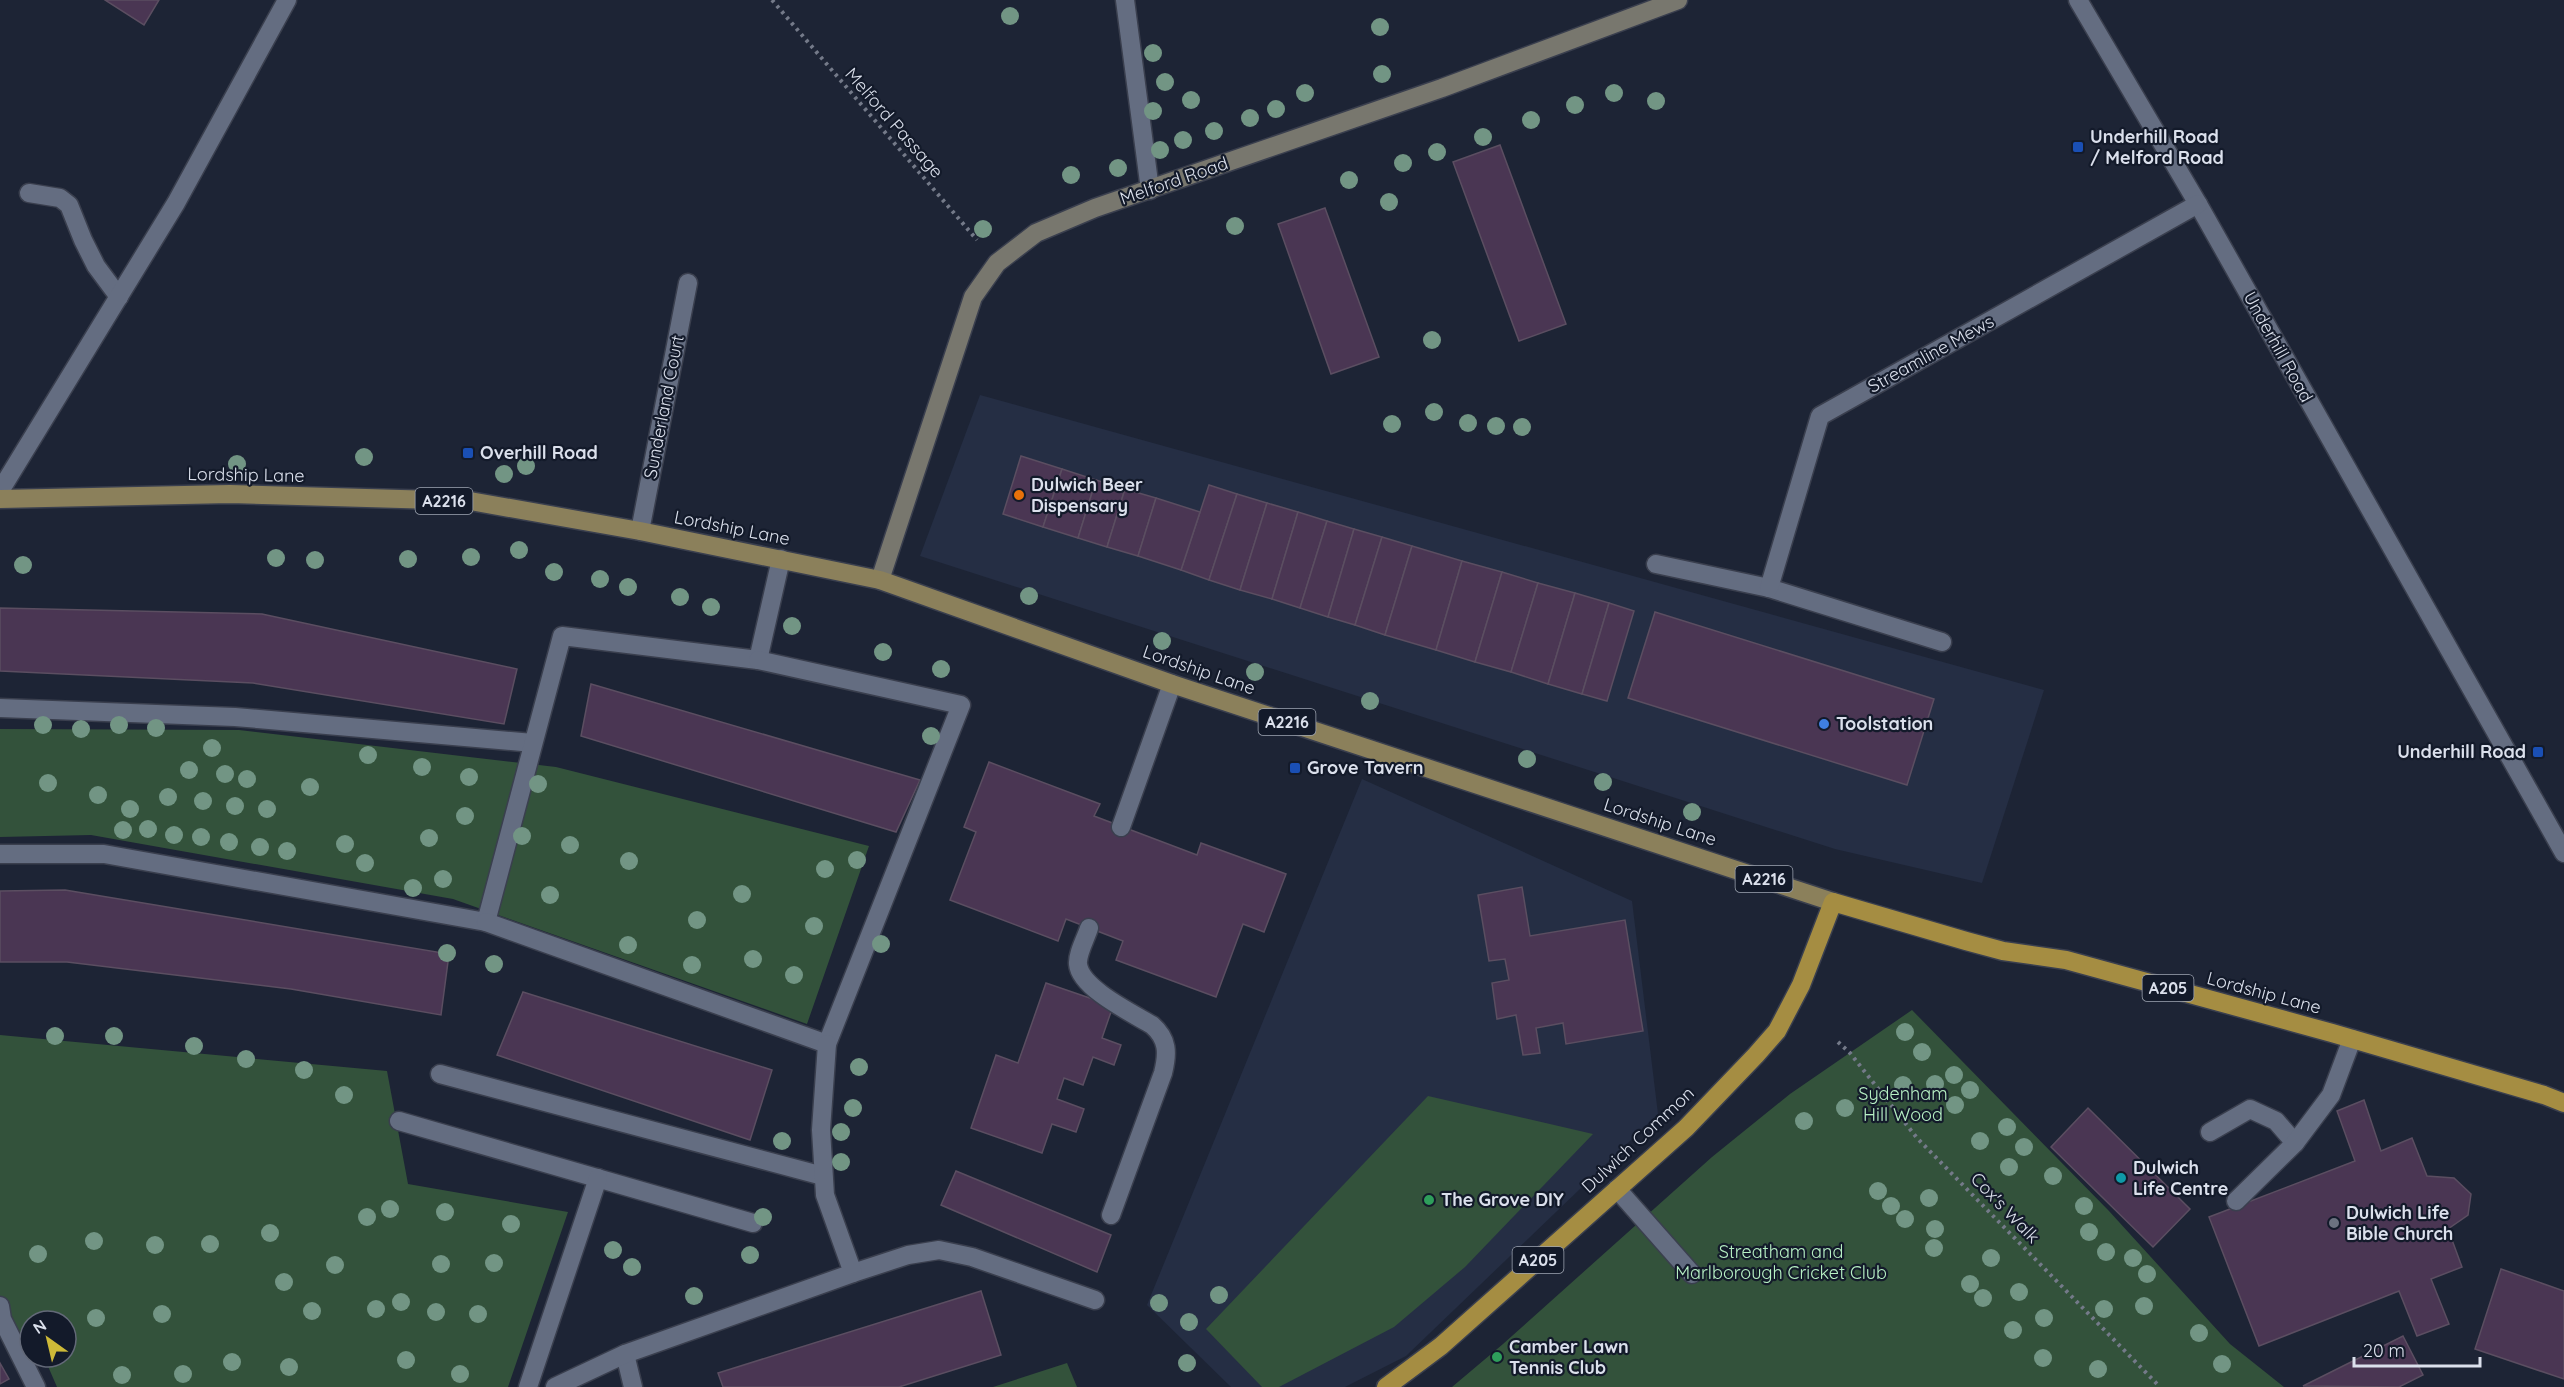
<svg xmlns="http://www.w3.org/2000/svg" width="2564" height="1387" font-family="Quicksand,sans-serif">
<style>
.built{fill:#252e44}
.green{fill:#33523b}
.building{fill:#4a3653;stroke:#5b4e61;stroke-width:1.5}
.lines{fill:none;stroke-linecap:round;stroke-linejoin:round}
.lane-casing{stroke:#3a3f4e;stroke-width:21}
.street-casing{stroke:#3a3f4e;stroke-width:21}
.secondary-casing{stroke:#3a3f4e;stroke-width:21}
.primary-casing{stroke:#3a3f4e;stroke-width:21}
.highway-casing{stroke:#3a3f4e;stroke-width:21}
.path{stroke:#747a89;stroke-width:4;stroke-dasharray:3 4.5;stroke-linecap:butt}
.lane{stroke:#646d81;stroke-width:18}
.street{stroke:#646d81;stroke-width:18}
.secondary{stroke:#78776e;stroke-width:18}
.primary{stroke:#8b805b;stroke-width:18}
.highway{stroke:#a58d42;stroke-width:18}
.tree{fill:#729584}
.transit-dot{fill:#1a4fb4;stroke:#131a2a;stroke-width:2}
.food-dot{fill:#e8710a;stroke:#131a2a;stroke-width:2}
.shop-dot{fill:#3f7fe0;stroke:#131a2a;stroke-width:2}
.culture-dot{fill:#0f9aa8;stroke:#131a2a;stroke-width:2}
.leisure-dot{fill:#2e9e5b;stroke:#131a2a;stroke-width:2}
.worship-dot{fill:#6b7280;stroke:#131a2a;stroke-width:2}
.labels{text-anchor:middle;stroke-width:4.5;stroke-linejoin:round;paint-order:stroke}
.shield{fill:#131a2a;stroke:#9fa5b2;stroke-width:1.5}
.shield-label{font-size:16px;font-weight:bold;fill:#dbe0ec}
.street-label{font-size:18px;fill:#dbe0ec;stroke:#131a2a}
.poi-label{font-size:18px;font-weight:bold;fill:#dbe0ec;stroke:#131a2a;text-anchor:start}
.park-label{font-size:18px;fill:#b7f1c4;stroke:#131a2a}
</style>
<rect width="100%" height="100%" fill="#1d2435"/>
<g class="built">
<path d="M980,395L2044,690L1982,883L1835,849L920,556Z"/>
<path d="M1362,779L1632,901L1658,1114L1406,1356L1345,1387H1231L1147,1305Z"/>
</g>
<g class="green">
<path d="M0,729L239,730L556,767L869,846L807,1024L453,899L91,835L0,837Z"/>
<path d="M1912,1010L2109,1211L2230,1344L2284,1387H1452L1503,1344L1712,1157L1790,1094Z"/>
<path d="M0,1035L387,1071L408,1184L568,1212L508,1387H57L47,1364L38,1357H66V1321H30V1351L0,1326Z"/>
<path d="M1428,1096L1593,1134L1465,1267L1394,1327L1279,1387H1262L1206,1329Z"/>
<path d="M1067,1363L1077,1387H993Z"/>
</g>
<g class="building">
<path d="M105,0H159L144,25Z"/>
<path d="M1500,145L1566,324L1519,341L1453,162Z"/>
<path d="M1325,208L1379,357L1331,374L1278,224Z"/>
<path d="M1021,456L1062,469L1043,527L1003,514Z"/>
<path d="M1062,469L1096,480L1078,538L1043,527Z"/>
<path d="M1096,480L1125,489L1107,547L1078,538Z"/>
<path d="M1209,485L1237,494L1209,580L1181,570Z"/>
<path d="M1125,489L1156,498L1138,556L1107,547Z"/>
<path d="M1237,494L1267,503L1240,590L1209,580Z"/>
<path d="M1156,498L1200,512L1181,570L1138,556Z"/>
<path d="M1267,503L1298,512L1272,599L1240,590Z"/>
<path d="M1298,512L1327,521L1300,608L1272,599Z"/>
<path d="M1327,521L1354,529L1328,617L1300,608Z"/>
<path d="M1354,529L1382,537L1355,625L1328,617Z"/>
<path d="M1382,537L1412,546L1385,635L1355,625Z"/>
<path d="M1412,546L1462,561L1436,650L1385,635Z"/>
<path d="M1462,561L1502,572L1475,662L1436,650Z"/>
<path d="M1502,572L1538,583L1511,672L1475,662Z"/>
<path d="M1538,583L1575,593L1548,684L1511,672Z"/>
<path d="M1575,593L1609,603L1582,694L1548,684Z"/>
<path d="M1609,603L1634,611L1607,701L1582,694Z"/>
<path d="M0,608L262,614L517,669L504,724L253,683L0,671Z"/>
<path d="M1655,612L1934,699L1907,785L1628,698Z"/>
<path d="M591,684L920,780L896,832L581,736Z"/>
<path d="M989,762L1100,804L1094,816L1197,855L1201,843L1286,874L1264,932L1243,924L1216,997L1116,960L1123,941L1066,919L1058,941L950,900L976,832L964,827Z"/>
<path d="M1522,887L1530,936L1625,920L1643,1031L1566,1044L1563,1023L1536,1028L1540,1053L1523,1055L1516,1015L1497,1019L1492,983L1509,980L1505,959L1489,961L1478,895Z"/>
<path d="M65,890L449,954L441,1015L291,989L67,962H0V891Z"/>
<path d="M1046,983L1113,1006L1102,1038L1121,1045L1114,1065L1093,1057L1083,1085L1064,1078L1057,1099L1084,1109L1076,1132L1052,1124L1042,1153L971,1128L996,1055L1018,1063Z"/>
<path d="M523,992L772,1070L750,1140L497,1055Z"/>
<path d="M2364,1100L2381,1151L2412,1138L2427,1176L2454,1178L2471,1194L2468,1215L2448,1229L2462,1267L2431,1279L2449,1324L2417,1336L2399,1291L2259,1346L2209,1217L2355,1161L2337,1111Z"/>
<path d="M2088,1108L2190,1209L2153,1247L2051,1147Z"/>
<path d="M956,1171L1111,1235L1097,1272L941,1205Z"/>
<path d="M2501,1269L2564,1291V1379L2475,1349Z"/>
<path d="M981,1291L1001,1355L899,1387H723L718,1373Z"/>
<path d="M2403,1336L2423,1375L2399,1387L2303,1386Z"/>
<path d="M0,1363L9,1379L0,1384Z"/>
</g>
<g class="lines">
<defs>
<g id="lane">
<path d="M1125,0L1150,190"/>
<path d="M29,193L60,198L69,205L83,240L96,266L119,297"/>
<path d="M0,708L235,717L533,743"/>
<path d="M1121,827L1172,684"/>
<path d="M0,854H104L486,922L562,636L758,660L781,559"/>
<path d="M486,922L827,1044L961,705L758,660"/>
<path d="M1089,928C1086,938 1077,954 1078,964C1080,988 1132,1013 1152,1025C1168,1039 1168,1053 1163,1073L1111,1215"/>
<path d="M440,1074L823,1176"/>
<path d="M399,1121L753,1223"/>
<path d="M2210,1132L2250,1109L2276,1121L2295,1143"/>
<path d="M1617,1189L1692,1274"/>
<path d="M2236,1201L2295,1143L2331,1095L2352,1039"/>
<path d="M853,1273L908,1255L939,1250L972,1257L1095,1300"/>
<path d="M0,1306L2,1319L36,1387"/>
<path d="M625,1354L633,1387"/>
<path d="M528,1387L598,1178"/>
<path d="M555,1387L625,1354L853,1273L825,1195L821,1130L827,1044"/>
</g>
<g id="street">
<path d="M2078,0L2198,204L2564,853"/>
<path d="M0,491L176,203L287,0"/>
<path d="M640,531L688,283"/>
<path d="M1656,564L1769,588L1942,642"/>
<path d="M1769,588L1820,416L2198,204"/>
</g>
<path id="secondary" d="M880,580L973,297L997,263L1036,233L1095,208L1442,88L1678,0"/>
<path id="primary" d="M0,499L230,494L470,501L640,531L880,580L1172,684L1833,902"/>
<path id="highway" d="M1386,1387L1441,1346L1686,1128L1756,1055L1777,1031L1801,985L1833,902L1966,941L2003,951L2066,960L2332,1033L2544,1095L2564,1103"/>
</defs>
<use href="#lane" class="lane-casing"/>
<use href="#street" class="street-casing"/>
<use href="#secondary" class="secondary-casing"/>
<use href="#primary" class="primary-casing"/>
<use href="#highway" class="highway-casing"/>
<g class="path">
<path d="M772,0L977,240"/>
<path d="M1838,1042L1850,1053L1917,1138L2160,1387"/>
</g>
<use href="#lane" class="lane"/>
<use href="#street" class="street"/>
<use href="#secondary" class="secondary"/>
<use href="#primary" class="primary"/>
<use href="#highway" class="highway"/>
</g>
<g class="tree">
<circle cx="1010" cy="16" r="9"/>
<circle cx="1380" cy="27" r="9"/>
<circle cx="1153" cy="53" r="9"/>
<circle cx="1382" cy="74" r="9"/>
<circle cx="1165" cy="82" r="9"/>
<circle cx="1305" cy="93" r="9"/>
<circle cx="1614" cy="93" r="9"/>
<circle cx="1191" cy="100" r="9"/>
<circle cx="1656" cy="101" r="9"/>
<circle cx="1575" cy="105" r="9"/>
<circle cx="1276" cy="109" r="9"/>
<circle cx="1153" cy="111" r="9"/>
<circle cx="1250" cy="118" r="9"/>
<circle cx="1531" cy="120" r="9"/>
<circle cx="1214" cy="131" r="9"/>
<circle cx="1483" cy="137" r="9"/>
<circle cx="1183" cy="140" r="9"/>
<circle cx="1160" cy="150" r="9"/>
<circle cx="1437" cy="152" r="9"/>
<circle cx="1403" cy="163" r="9"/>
<circle cx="1118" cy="168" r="9"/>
<circle cx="1071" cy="175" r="9"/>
<circle cx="1349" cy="180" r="9"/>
<circle cx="1389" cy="202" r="9"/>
<circle cx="1235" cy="226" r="9"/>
<circle cx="983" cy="229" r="9"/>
<circle cx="1432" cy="340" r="9"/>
<circle cx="1434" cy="412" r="9"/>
<circle cx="1468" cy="423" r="9"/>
<circle cx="1392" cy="424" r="9"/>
<circle cx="1496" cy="426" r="9"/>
<circle cx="1522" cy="427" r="9"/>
<circle cx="364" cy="457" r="9"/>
<circle cx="237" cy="464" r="9"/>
<circle cx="526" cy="466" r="9"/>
<circle cx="504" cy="474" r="9"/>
<circle cx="519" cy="550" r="9"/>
<circle cx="471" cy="557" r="9"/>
<circle cx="276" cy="558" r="9"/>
<circle cx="408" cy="559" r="9"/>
<circle cx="315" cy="560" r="9"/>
<circle cx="23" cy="565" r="9"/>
<circle cx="554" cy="572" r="9"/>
<circle cx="600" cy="579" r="9"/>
<circle cx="628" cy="587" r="9"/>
<circle cx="1029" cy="596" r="9"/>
<circle cx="680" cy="597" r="9"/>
<circle cx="711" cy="607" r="9"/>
<circle cx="792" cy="626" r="9"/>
<circle cx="1162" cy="641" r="9"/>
<circle cx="883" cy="652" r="9"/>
<circle cx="941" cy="669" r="9"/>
<circle cx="1255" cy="672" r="9"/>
<circle cx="1370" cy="701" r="9"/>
<circle cx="43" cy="725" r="9"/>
<circle cx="119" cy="725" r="9"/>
<circle cx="156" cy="728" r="9"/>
<circle cx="81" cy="729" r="9"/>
<circle cx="931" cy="736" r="9"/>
<circle cx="212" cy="748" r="9"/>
<circle cx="368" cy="755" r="9"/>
<circle cx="1527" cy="759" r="9"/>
<circle cx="422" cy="767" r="9"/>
<circle cx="189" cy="770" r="9"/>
<circle cx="225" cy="774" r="9"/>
<circle cx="469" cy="777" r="9"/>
<circle cx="247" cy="779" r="9"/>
<circle cx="1603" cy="782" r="9"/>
<circle cx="48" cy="783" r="9"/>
<circle cx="538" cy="784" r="9"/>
<circle cx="310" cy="787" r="9"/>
<circle cx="98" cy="795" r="9"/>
<circle cx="168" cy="797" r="9"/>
<circle cx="203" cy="801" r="9"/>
<circle cx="235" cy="806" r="9"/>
<circle cx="130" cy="809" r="9"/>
<circle cx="267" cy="809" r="9"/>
<circle cx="1692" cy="812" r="9"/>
<circle cx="465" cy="816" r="9"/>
<circle cx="148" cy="829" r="9"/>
<circle cx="123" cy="830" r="9"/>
<circle cx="174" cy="835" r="9"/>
<circle cx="522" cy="836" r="9"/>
<circle cx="201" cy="837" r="9"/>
<circle cx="429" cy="838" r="9"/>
<circle cx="229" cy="842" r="9"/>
<circle cx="345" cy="844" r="9"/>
<circle cx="570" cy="845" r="9"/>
<circle cx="260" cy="847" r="9"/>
<circle cx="287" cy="851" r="9"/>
<circle cx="857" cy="860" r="9"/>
<circle cx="629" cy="861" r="9"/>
<circle cx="365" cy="863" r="9"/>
<circle cx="825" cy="869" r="9"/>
<circle cx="443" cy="879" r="9"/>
<circle cx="413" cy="888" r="9"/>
<circle cx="742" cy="894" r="9"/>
<circle cx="550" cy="895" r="9"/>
<circle cx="697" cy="920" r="9"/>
<circle cx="814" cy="926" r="9"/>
<circle cx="881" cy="944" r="9"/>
<circle cx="628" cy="945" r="9"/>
<circle cx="447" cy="953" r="9"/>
<circle cx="753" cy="959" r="9"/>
<circle cx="494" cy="964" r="9"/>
<circle cx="692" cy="965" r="9"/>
<circle cx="794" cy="975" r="9"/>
<circle cx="1905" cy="1032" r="9"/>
<circle cx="55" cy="1036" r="9"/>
<circle cx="114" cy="1036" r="9"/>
<circle cx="194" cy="1046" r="9"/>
<circle cx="1922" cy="1052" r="9"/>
<circle cx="246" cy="1059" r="9"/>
<circle cx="859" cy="1067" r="9"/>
<circle cx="304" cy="1070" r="9"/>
<circle cx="1954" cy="1075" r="9"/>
<circle cx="1935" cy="1084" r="9"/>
<circle cx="1903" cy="1085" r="9"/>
<circle cx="1970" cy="1090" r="9"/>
<circle cx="344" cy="1095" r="9"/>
<circle cx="1955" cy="1105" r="9"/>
<circle cx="853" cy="1108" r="9"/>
<circle cx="1845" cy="1108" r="9"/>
<circle cx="1804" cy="1121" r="9"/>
<circle cx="2007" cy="1127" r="9"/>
<circle cx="841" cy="1132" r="9"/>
<circle cx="782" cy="1141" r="9"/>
<circle cx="1980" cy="1141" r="9"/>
<circle cx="2024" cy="1147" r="9"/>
<circle cx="841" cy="1162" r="9"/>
<circle cx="2009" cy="1167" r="9"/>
<circle cx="2053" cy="1176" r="9"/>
<circle cx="1878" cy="1191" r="9"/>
<circle cx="1929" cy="1198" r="9"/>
<circle cx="1891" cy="1206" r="9"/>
<circle cx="2084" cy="1206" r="9"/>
<circle cx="390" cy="1209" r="9"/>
<circle cx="445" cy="1212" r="9"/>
<circle cx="367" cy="1217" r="9"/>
<circle cx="763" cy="1217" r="9"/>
<circle cx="1905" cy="1219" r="9"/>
<circle cx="511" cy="1224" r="9"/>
<circle cx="1935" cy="1229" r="9"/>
<circle cx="2089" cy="1232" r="9"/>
<circle cx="270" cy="1233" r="9"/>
<circle cx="94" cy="1241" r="9"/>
<circle cx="210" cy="1244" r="9"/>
<circle cx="155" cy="1245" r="9"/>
<circle cx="1934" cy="1248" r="9"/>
<circle cx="613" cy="1250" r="9"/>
<circle cx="2106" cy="1252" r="9"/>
<circle cx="38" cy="1254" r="9"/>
<circle cx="750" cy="1255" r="9"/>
<circle cx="1991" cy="1258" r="9"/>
<circle cx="2133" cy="1258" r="9"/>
<circle cx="494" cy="1263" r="9"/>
<circle cx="441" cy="1264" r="9"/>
<circle cx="335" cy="1265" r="9"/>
<circle cx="632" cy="1267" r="9"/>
<circle cx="2147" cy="1274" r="9"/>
<circle cx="284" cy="1282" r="9"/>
<circle cx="1970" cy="1284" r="9"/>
<circle cx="2019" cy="1292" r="9"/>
<circle cx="1219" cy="1295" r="9"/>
<circle cx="694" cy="1296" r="9"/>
<circle cx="1983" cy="1298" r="9"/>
<circle cx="401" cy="1302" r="9"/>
<circle cx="1159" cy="1303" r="9"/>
<circle cx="2144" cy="1306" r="9"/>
<circle cx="376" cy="1309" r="9"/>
<circle cx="2104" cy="1309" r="9"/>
<circle cx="312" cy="1311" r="9"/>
<circle cx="436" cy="1312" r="9"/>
<circle cx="162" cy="1314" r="9"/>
<circle cx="478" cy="1314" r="9"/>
<circle cx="96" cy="1318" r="9"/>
<circle cx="2044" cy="1318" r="9"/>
<circle cx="1189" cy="1322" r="9"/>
<circle cx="2013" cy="1330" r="9"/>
<circle cx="2199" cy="1333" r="9"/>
<circle cx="2043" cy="1358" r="9"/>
<circle cx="406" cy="1360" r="9"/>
<circle cx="232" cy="1362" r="9"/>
<circle cx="1187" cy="1363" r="9"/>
<circle cx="2222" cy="1364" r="9"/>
<circle cx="289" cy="1367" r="9"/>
<circle cx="2098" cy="1369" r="9"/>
<circle cx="183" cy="1374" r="9"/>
<circle cx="460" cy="1374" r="9"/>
<circle cx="122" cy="1375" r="9"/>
</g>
<g class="transit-dot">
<rect x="2072" y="141" width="12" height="12" rx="3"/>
<rect x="462" y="447" width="12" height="12" rx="3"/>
<rect x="2532" y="746" width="12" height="12" rx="3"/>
<rect x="1289" y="762" width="12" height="12" rx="3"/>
</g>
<circle class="food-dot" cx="1019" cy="495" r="6"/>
<circle class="shop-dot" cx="1824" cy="724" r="6"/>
<circle class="culture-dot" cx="2121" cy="1178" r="6"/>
<g class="leisure-dot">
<circle cx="1429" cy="1200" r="6"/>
<circle cx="1497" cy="1357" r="6"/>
</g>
<circle class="worship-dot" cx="2334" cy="1223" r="6"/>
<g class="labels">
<g class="shield">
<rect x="415.5" y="488" width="57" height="26" rx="4.5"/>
<rect x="1258.5" y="709" width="57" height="26" rx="4.5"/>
<rect x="1735.5" y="866" width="57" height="26" rx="4.5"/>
<rect x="2142.5" y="975" width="51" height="26" rx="4.5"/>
<rect x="1512.5" y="1247" width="51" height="26" rx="4.5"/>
</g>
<g class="shield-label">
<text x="444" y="507">A2216</text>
<text x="1287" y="728">A2216</text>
<text x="1764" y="885">A2216</text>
<text x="2168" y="994">A205</text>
<text x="1538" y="1266">A205</text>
</g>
<g class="street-label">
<text transform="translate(894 123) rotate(49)" y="6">Melford Passage</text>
<text transform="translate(1174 181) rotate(-19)" y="6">Melford Road</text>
<text transform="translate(2278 347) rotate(61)" y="6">Underhill Road</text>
<text transform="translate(1931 354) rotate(-29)" y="6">Streamline Mews</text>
<text transform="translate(664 407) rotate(-79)" y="6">Sunderland Court</text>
<text transform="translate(246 475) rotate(1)" y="6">Lordship Lane</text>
<text transform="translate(732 528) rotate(11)" y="6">Lordship Lane</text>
<text transform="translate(1199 670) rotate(19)" y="6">Lordship Lane</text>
<text transform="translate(1660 822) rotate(18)" y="6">Lordship Lane</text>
<text transform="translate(2264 993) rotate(15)" y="6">Lordship Lane</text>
<text transform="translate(1638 1140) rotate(-43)" y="6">Dulwich Common</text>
<text transform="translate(2005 1208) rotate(46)" y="6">Cox's Walk</text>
</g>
<g class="poi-label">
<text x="2090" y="143">Underhill Road<tspan x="2090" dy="21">/ Melford Road</tspan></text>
<text x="480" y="459">Overhill Road</text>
<text x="1031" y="491">Dulwich Beer<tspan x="1031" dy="21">Dispensary</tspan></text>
<text x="1836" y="730">Toolstation</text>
<text x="2526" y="758" text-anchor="end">Underhill Road</text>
<text x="1307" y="774">Grove Tavern</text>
<text x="2133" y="1174">Dulwich<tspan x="2133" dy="21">Life Centre</tspan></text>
<text x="1441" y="1206">The Grove DIY</text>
<text x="2346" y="1219">Dulwich Life<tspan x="2346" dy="21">Bible Church</tspan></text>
<text x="1509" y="1353">Camber Lawn<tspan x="1509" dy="21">Tennis Club</tspan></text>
</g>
<g class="park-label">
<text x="1903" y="1100">Sydenham<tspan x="1903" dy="21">Hill Wood</tspan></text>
<text x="1781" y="1258">Streatham and<tspan x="1781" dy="21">Marlborough Cricket Club</tspan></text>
</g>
</g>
<g transform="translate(48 1339) rotate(326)"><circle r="28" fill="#131a2a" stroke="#636978" stroke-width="1.5"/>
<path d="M0-4.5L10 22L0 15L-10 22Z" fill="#cdb938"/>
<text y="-9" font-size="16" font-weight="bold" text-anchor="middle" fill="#dbe0ec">N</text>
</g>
<path d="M2354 1357v9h126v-9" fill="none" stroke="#dbe0ec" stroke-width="3"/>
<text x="2363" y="1357" font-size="18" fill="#dbe0ec" stroke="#131a2a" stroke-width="4.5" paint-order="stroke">20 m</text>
</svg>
